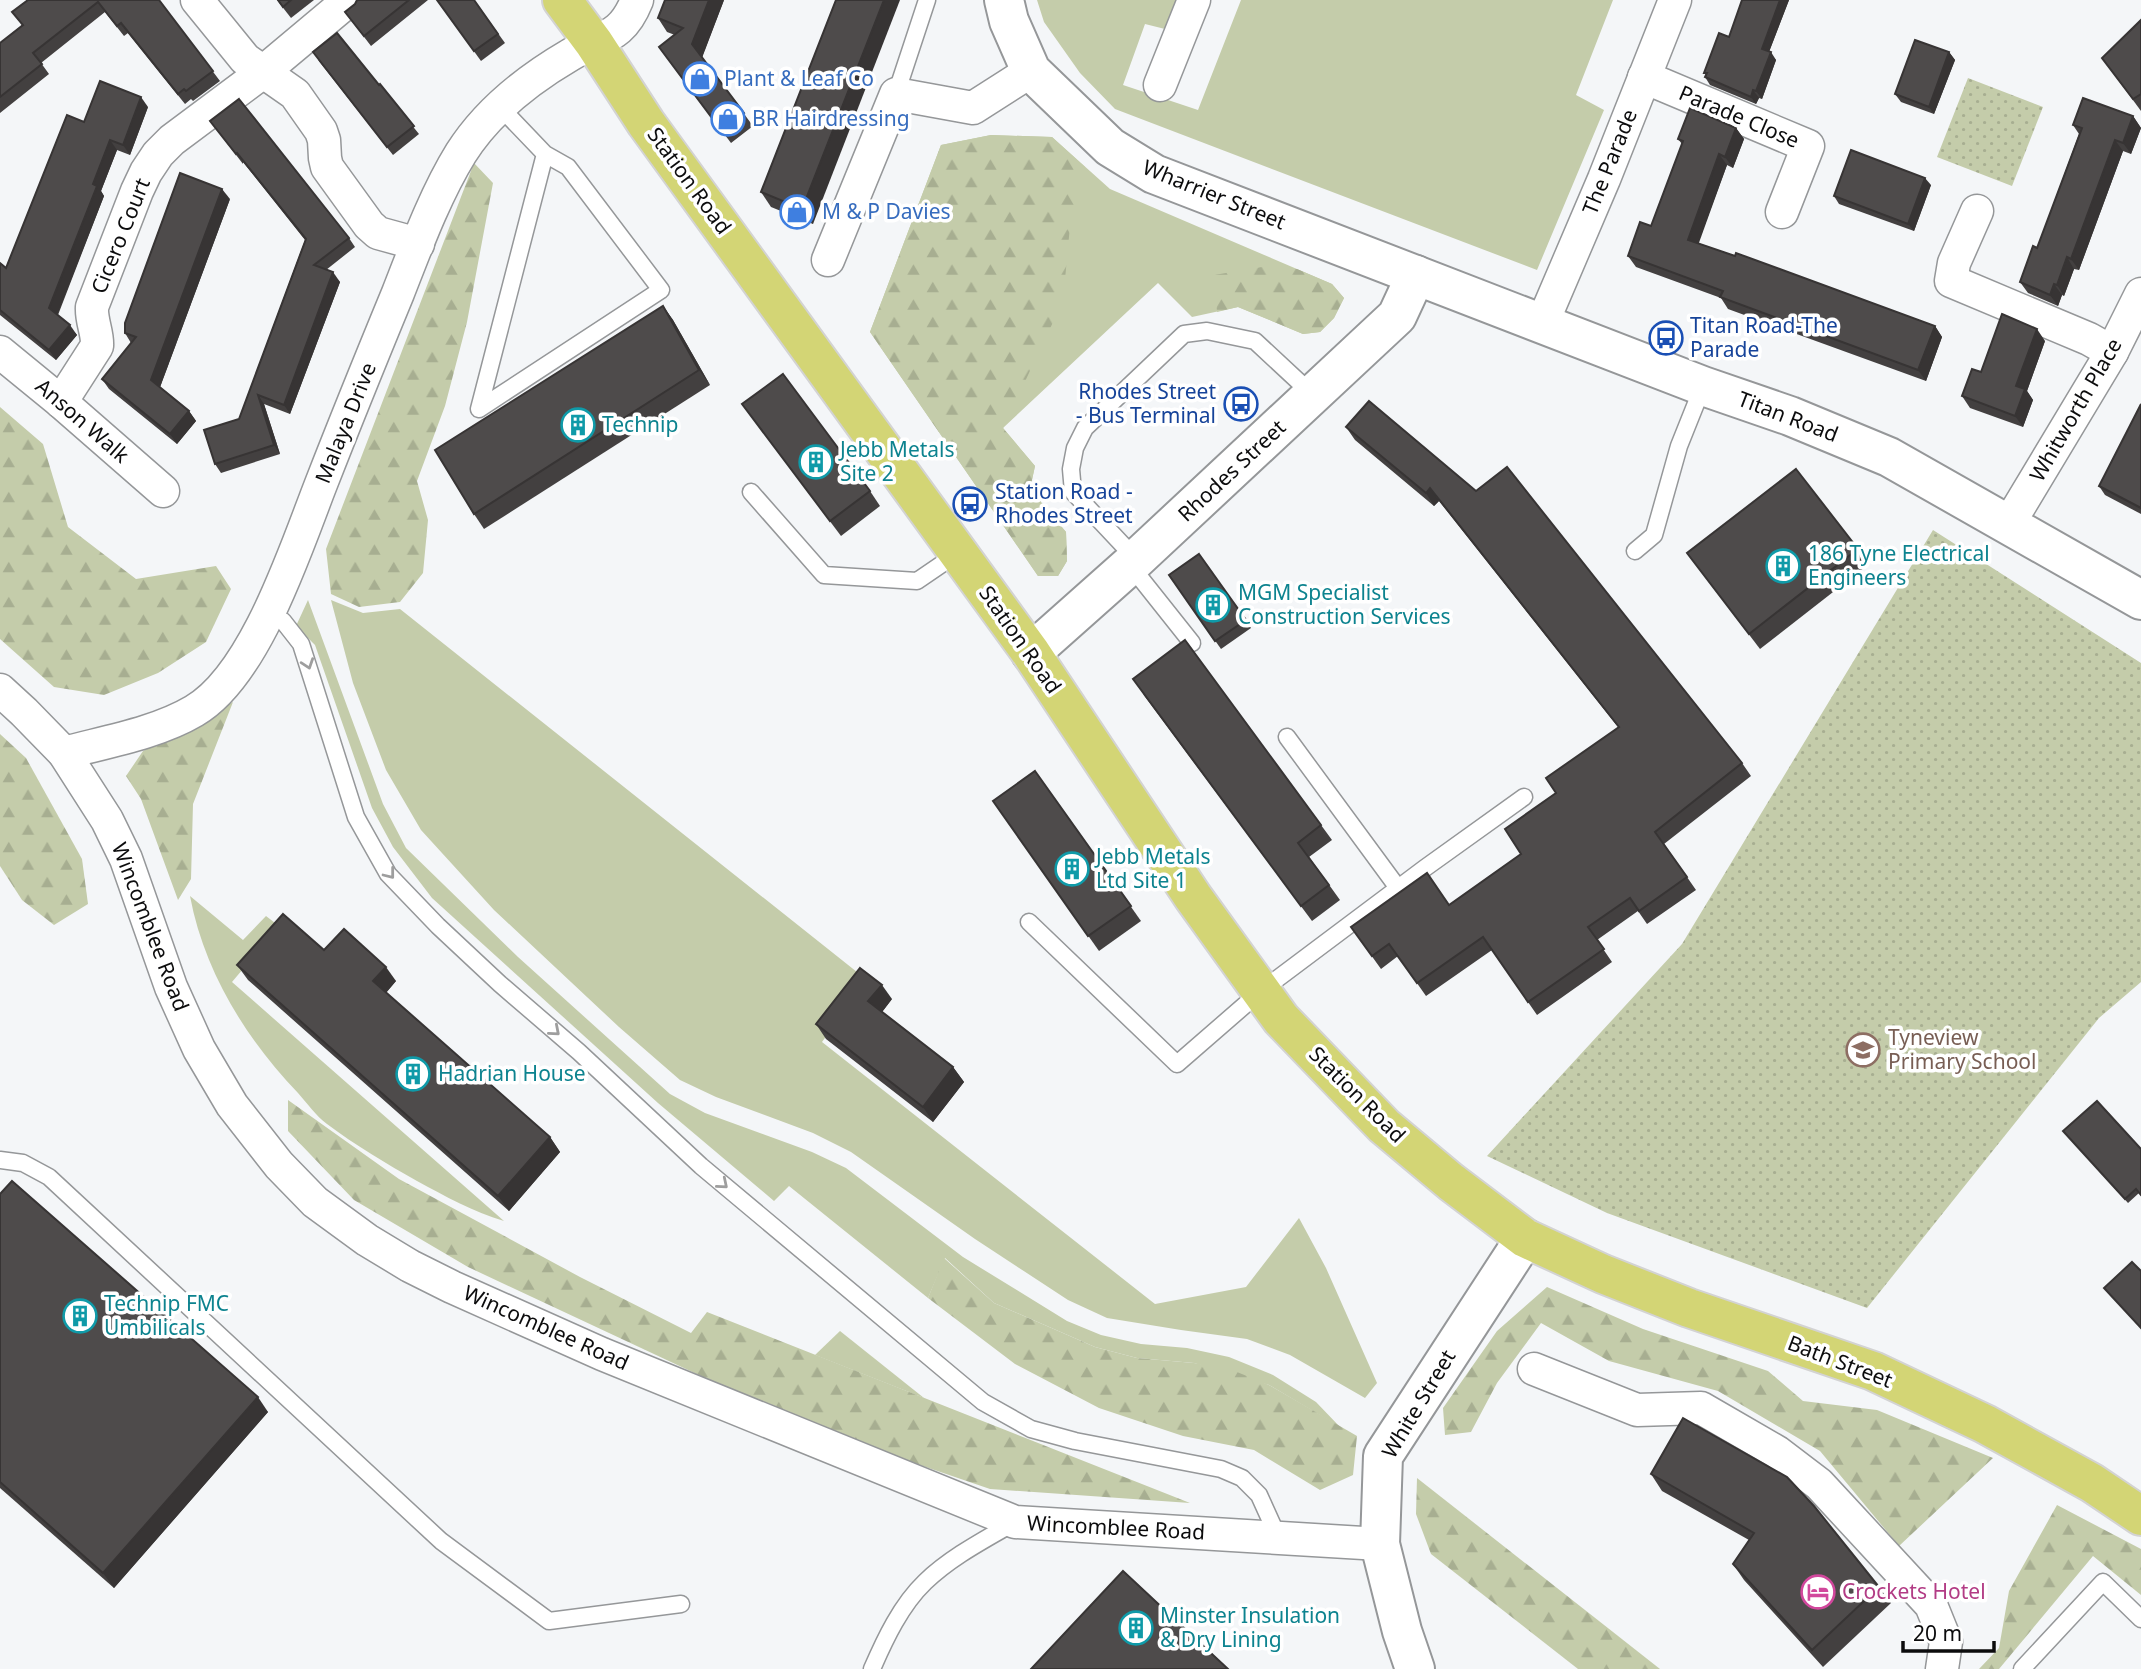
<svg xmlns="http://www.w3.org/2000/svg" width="2141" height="1669" font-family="'Noto Sans',sans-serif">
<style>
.grass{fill:#c4ccaa}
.forest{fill:url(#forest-firs)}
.park{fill:url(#park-dots)}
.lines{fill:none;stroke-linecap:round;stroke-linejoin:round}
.service-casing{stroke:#959799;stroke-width:19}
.minor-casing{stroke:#959799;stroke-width:35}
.tertiary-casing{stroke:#959799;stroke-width:42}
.primary-casing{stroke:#d3d3d3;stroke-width:42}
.service{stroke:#fff;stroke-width:16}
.minor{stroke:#fff;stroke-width:32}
.tertiary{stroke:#fff;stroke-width:38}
.primary{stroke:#d3d575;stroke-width:38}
.wall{fill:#434040}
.shaded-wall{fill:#373434}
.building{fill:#4e4b4b;stroke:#373434;stroke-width:2}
.oneway{stroke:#9e9e9e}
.labels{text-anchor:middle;stroke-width:7;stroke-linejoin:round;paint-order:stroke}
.shop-label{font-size:21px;fill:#366cbe;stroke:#fff;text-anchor:start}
.street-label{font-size:21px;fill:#0c0c0d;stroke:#fff}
.transit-label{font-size:21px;fill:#164399;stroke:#fff;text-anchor:start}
.culture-label{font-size:21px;fill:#0d838f;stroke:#fff;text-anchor:start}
.education-label{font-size:21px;fill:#785e54;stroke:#fff;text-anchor:start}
.hotel-label{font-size:21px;fill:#b23c85;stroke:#fff;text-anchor:start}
</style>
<defs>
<pattern id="forest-firs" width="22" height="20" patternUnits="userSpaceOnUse" patternTransform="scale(1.75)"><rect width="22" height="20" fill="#c4ccaa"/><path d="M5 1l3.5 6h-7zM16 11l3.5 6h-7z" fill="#a7ae91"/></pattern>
<pattern id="park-dots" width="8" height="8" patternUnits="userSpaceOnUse" patternTransform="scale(1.75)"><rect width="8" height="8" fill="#c4ccaa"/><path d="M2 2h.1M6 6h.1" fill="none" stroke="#a7ae91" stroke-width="1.8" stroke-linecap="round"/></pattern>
</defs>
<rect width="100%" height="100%" fill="#f4f6f8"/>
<g class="grass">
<path d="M1037,0H1177L1165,29L1145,24L1123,85L1198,110L1241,0H1613L1576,95L1604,110L1537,270L1115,109L1080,73L1044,22Z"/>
<path d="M991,135L1052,137L1110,189L1332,284L1344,298L1334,318L1320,332L1303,334L1238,307L1192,317L1158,283L1003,428L1035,466L1030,489L1066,532L1067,561L1058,576H1038L870,332L941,145Z"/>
<path d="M308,600L383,804L406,848L518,957L670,1094L705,1113L812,1152L846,1168L963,1257L1067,1321L1101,1335L1141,1344L1187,1348L1229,1357L1273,1375L1316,1402L1340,1427L1269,1385L1194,1363L1137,1358L1095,1347L994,1303L945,1258L928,1298L789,1186L774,1201L658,1103L432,898L393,847L372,808L315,645L296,626Z"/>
<path d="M331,600L363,613L400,609L867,980L822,1042L1155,1304L1246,1287L1299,1218L1326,1268L1377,1383L1365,1398L1290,1355L1247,1339L1181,1330L1107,1318L1068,1300L975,1239L851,1152L813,1133L716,1097L680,1080L619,1027L494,910L421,830L386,770L353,683Z"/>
<path d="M190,896L243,940L266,916L279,926L232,982L504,1221C473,1212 445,1196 417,1181C387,1164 355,1145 327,1124C316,1116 307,1103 298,1093C246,1039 204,971 190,896Z"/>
<path d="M840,1331L924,1398L815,1355Z"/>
</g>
<g class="forest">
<path d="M991,135L1052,137L1085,167L1070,226L1063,301L1003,428L1035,466L1030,489L1066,532L1067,561L1058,576H1038L870,332L941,145Z"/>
<path d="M474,163L493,183L467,322L445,406L417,481L428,520L423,573L400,602L359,607L331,594L326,549Z"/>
<path d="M1262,267L1297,269L1332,284L1344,298L1334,318L1320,332L1303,334L1238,307L1217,312L1214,275Z"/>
<path d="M0,407L43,444L68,527L136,579L216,566L231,589L206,642L158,673L104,695L54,687L0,639Z"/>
<path d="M233,702L193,804L191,879L178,900L141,799L126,776L143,751Z"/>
<path d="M0,734L26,758L82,859L88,904L54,925L22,900L0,866Z"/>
<path d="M288,1100L399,1179L580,1277L691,1333L707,1312L1190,1503L990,1489L812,1428L468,1267L354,1200L288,1131Z"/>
<path d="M944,1258L994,1303L1095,1347L1137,1358L1194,1363L1232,1370L1269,1385L1357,1436L1353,1475L1320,1490L1254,1450L1183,1436L1099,1408L1015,1364L928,1298Z"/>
<path d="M1547,1287L1643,1329L1768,1371L1803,1401L1877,1410L1993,1458L1899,1546L1820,1451L1718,1391L1609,1361L1541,1323L1497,1383L1471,1432L1445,1435L1443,1408L1497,1331Z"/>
<path d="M1417,1478L1660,1669H1578L1431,1554L1416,1514Z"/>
<path d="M2057,1505L2141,1549V1595L2093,1556L1999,1669H1979L1999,1648L2009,1591Z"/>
</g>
<g class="park">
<path d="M1968,78L2043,107L2012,186L1937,157Z"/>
<path d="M1933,530L2141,663V982L2099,1018L1867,1308L1607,1213L1487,1156L1682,944Z"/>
</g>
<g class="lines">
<defs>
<g id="service">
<path d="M896,94L927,0"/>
<path d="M500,107L545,154L568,167L661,290L479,409L545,154"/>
<path d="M751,492L824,575L917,581L958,553"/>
<path d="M1635,551L1654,535L1679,446L1703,386"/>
<path d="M1136,559L1073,492L1071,469L1075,448L1085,428L1184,334L1207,331L1255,341L1312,394"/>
<path d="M1130,565L1192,643"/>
<path d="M266,616L283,621L301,644L356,817L388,874L438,926L500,984L579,1052L701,1166L983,1402L1031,1429L1075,1441L1221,1469L1242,1478L1259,1495L1278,1537"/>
<path d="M1287,737L1398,888"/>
<path d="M1029,922L1177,1064L1261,991L1425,868L1524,797"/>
<path d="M0,1160L23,1163L49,1177L441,1541L549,1621L681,1604"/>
<path d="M872,1669C885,1639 901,1605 925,1582C951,1557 984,1540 1015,1522"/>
<path d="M2022,1669L2103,1582L2141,1619"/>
</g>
<g id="minor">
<path d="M197,0L245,59L295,94L321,131L324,140L325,158L327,167L369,225L378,233L418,244"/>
<path d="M1644,77L1808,146L1782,212"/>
<path d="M1160,85L1194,0"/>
<path d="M1977,211L1954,263L1951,281L2089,339L2112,352"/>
<path d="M828,260L896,94L973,108L1031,71"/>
<path d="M1542,324L1604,179L1675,0"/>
<path d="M0,352L61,402L163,491"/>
<path d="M61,402L97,346C98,333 91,321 92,307L137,191L146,172L158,154L172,140L263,72L349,0"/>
<path d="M2008,525L2112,352L2141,294"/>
<path d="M0,690L24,712L64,753L107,820L126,859L171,987L199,1049L232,1105L279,1165L315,1202L367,1240L410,1266L452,1287L602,1354L1015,1522L1380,1544"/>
<path d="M64,753C105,742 157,733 194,711C255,676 296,548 321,484C346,420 372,356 398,293C416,247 435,195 461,153C487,112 529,79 570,55C602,35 621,40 637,0"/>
<path d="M1534,1369L1637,1410L1701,1408L1777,1452L1819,1484L1931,1605L1946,1642L1942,1669"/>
</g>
<g id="tertiary">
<path d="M1004,0L1009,21L1031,71L1110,147L1154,174L1703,386L1790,416L1889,457L2141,600"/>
<path d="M1031,653L1130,565L1397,316L1416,275"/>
<path d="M1415,1669L1402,1631L1380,1544L1383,1456L1525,1238"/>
</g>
<path id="primary" d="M562,0L594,43L646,123L1031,653L1193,897L1281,1019L1384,1126L1451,1182L1525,1238L1603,1274L1689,1308L1873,1371L1985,1424L2092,1483L2141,1516"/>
</defs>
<use href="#service" class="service-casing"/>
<use href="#minor" class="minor-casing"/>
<use href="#tertiary" class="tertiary-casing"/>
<use href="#primary" class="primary-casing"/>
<use href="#service" class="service"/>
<use href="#minor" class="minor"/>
<use href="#tertiary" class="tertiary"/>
<use href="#primary" class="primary"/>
</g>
<g class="wall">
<path d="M28,0H159L220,81L193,101L191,99L185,104L128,33L124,36L105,12L41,63L49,74L0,113V43L22,25L12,12Z"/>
<path d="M277,0H314L291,18Z"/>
<path d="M357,0H428L371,46L345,12L355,4Z"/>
<path d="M437,0H474L505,43L481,61Z"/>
<path d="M724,0L702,57L753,126L731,143L659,47L675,35L667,32L658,18Z"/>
<path d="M836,0L813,224L771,207L761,192Z"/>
<path d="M1742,0H1789L1769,52L1776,60L1762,99L1759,98L1756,104L1710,85L1705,77L1706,75L1704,73L1729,37Z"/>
<path d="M2141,20V111L2102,58Z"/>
<path d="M1949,52L1955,60L1934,114L1901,102L1895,94Z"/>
<path d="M318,60L379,85L419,134L393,155Z"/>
<path d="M148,107L130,155L117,150L101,191L104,196L58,315L77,335L56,360L0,315V263L6,268L84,122Z"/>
<path d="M2133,116L2141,128L2131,154L2123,151L2079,270L2074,269L2064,296L2062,295L2058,306L2028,293L2020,282L2037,248L2079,134L2073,125Z"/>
<path d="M210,121L349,238L355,247L326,270L340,282L290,414L264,404L280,454L221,473L215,464L239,419L305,240L243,162V164Z"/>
<path d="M1736,128L1744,139L1733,168L1727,165L1698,243L1935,326L1942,337L1926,381L1728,309L1721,298L1636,267L1628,256L1651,226L1682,144L1678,139Z"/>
<path d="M1931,185L1914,231L1839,204L1834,196Z"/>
<path d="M230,199L160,387L189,411L196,421L177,444L109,389L102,379L131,343L125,333Z"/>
<path d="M663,306L673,320L710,385L484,529L474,514Z"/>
<path d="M2045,341L2027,391L2033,400L2023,427L1970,408L1962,396L1981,372Z"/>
<path d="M1369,401L1742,763L1751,776L1664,844L1696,890L1647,924L1638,911L1597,940L1612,962L1537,1015L1492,950L1426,996L1398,956L1381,969L1351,927L1449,905L1521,854L1556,793L1618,727L1439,501L1434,506L1355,440L1346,427Z"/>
<path d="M742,404L870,491L880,506L841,536Z"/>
<path d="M2141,404V514L2105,495L2099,486Z"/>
<path d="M1858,549L1869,564L1760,649L1687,553Z"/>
<path d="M1199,554L1251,628L1221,649L1169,575Z"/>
<path d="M1143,694L1321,825L1332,840L1309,857L1340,900L1312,921Z"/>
<path d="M1035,771L1141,921L1099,951L993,801Z"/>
<path d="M324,950L396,981L386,993L550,1137L560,1152L509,1211L248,980L237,965Z"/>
<path d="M892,999L882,1012L953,1067L964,1082L933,1122L826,1039L816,1024Z"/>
<path d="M2063,1131L2141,1149V1196L2139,1193L2128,1203Z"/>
<path d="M0,1194L268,1412L114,1588L0,1488Z"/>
<path d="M1651,1474L1879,1587L1891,1603L1823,1667L1744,1580L1733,1564L1749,1540L1662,1491Z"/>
</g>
<g class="shaded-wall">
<path d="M709,0H724L702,58L692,44Z"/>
<path d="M884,0H900L813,224L802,209Z"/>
<path d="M1780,0H1789L1767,57L1762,49Z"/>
<path d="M1771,52L1776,60L1762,99L1756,91Z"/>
<path d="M1949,52L1955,60L1934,114L1929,107Z"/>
<path d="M1753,90L1759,98L1756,104L1751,97Z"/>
<path d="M141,97L148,107L130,155L123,145Z"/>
<path d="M2133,116L2141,128L2131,154L2123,143Z"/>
<path d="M1736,128L1744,139L1733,168L1725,157Z"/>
<path d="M110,140L117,150L101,191L104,196L56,318L49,308L93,184Z"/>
<path d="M2115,140L2123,151L2079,270L2071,259Z"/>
<path d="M1719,154L1727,165L1696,251L1688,240Z"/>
<path d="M1925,178L1931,185L1914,231L1908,224Z"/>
<path d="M222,189L230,199L159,390L151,380Z"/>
<path d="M2067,257L2074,269L2064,296L2057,285Z"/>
<path d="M333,272L340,282L290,414L284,405Z"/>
<path d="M2054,284L2062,295L2058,306L2050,295Z"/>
<path d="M663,306L673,320L710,385L699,370Z"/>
<path d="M70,325L77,335L56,360L49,350Z"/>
<path d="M1935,326L1942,337L1926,381L1918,370Z"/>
<path d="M2037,329L2045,341L2027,391L2033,400L2023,427L2015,416L2016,386Z"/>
<path d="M258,395L264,404L280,454L274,445Z"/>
<path d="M189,411L196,421L177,444L170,434Z"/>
<path d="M1430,488L1439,501L1434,506L1426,493Z"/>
<path d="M386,967L396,981L383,996L373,981Z"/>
<path d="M882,985L892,999L879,1016L868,1001Z"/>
<path d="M953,1067L964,1082L933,1122L923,1107Z"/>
<path d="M550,1137L560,1152L509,1211L498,1196Z"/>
<path d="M258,1397L268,1412L114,1588L103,1573Z"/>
</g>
<g class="building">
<path d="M28,0H159L213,71L186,91L184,89L178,94L121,23L117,26L98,2L33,53L42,64L0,97V43L23,25L12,12Z"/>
<path d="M278,0H291L283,7Z"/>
<path d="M357,0H409L364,36L345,12L355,4Z"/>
<path d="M437,0H474L498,34L474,51Z"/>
<path d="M665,0H709L692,44L744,113L721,130L659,47L683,28L658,18Z"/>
<path d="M836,0H884L802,209L761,192Z"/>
<path d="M1742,0H1780L1762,49L1771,52L1756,91L1753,90L1751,97L1705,77L1707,73H1704L1719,33L1729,37Z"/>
<path d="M2141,20V94L2133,99L2102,58Z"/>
<path d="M337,33L379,85L380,84L414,126L387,147L313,52Z"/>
<path d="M1915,40L1949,52L1929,107L1895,94Z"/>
<path d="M100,81L141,97L123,145L110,140L93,184L97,186L49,308L70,325L49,350L0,310V263L6,268L67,115L84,122Z"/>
<path d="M2083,98L2133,116L2123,143L2115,140L2071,259L2067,257L2057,285L2054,284L2050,295L2020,282L2033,246L2037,248L2082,128L2073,125Z"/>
<path d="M239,99L349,238L314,265L333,272L284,405L258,395L274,445L215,464L204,430L239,419L306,239L237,153L236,154L210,121Z"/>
<path d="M1690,108L1736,128L1725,157L1719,154L1688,240L1735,256L1736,253L1935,326L1918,370L1720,297L1723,291L1628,256L1640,222L1651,226L1683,141L1678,139Z"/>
<path d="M1851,150L1925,178L1908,224L1834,196Z"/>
<path d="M180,173L222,189L151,380L189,411L170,434L102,379L136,337L125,333V323Z"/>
<path d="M663,306L699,370L474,514L435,450Z"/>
<path d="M2002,314L2037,329L2016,386L2025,389L2015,416L1962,396L1972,369L1981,372Z"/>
<path d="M783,374L870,491L830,521L742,404Z"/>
<path d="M1369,401L1476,491L1507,467L1742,763L1655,832L1687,877L1639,911L1630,898L1588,927L1604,949L1528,1002L1483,937L1417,983L1389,944L1372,956L1351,927L1427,873L1449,905L1521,854L1505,829L1556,793L1546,778L1619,727L1430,488L1426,493L1346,427Z"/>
<path d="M2141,404V508L2099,486Z"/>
<path d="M1796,469L1858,549L1749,634L1687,553Z"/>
<path d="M1199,554L1246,620L1215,641L1169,575Z"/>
<path d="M1185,640L1321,825L1298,843L1329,885L1301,906L1133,679Z"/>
<path d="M1035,771L1131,906L1088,936L993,801Z"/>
<path d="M283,914L324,950L344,929L386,967L373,981L550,1137L498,1196L237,965Z"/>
<path d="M860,968L882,985L868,1001L953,1067L923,1107L816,1024Z"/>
<path d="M2097,1101L2141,1149V1195L2136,1189L2125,1199L2063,1131Z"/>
<path d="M12,1181L258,1397L103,1573L0,1482V1194Z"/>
<path d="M2132,1262L2141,1271V1328L2104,1288Z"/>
<path d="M1683,1418L1787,1477L1814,1506L1879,1587L1812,1650L1733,1564L1754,1533L1651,1474Z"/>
<path d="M1123,1571L1228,1669H1031Z"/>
</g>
<defs><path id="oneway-chevron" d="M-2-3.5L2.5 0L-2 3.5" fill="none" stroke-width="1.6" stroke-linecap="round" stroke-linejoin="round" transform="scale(1.75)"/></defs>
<g class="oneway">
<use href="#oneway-chevron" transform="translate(308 664) rotate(71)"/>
<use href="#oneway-chevron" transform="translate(390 874) rotate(52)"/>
<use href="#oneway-chevron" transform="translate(555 1031) rotate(41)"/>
<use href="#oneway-chevron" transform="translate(723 1184) rotate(40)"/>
</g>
<defs>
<symbol id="shop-ring" viewBox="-11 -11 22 22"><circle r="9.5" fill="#fff" stroke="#3f7fe0" stroke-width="1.5"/><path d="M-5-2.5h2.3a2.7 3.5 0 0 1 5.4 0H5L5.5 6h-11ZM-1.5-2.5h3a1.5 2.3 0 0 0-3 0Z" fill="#3f7fe0"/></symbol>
<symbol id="bus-ring" viewBox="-11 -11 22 22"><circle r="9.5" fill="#fff" stroke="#1a4fb4" stroke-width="1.5"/><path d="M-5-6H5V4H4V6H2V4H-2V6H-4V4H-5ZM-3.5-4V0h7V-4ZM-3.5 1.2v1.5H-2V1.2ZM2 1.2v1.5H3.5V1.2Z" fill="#1a4fb4"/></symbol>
<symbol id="building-ring" viewBox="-11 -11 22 22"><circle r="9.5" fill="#fff" stroke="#0f9aa8" stroke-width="1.5"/><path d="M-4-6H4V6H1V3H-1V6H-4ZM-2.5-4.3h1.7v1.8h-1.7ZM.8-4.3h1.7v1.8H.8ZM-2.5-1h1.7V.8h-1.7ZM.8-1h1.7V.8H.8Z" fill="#0f9aa8"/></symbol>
<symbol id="school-ring" viewBox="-11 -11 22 22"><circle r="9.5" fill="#fff" stroke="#8d6e63" stroke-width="1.5"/><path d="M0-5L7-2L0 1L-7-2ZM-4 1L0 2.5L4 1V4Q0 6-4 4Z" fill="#8d6e63"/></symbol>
<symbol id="hotel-ring" viewBox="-11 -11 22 22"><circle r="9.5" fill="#fff" stroke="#d1479c" stroke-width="1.5"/><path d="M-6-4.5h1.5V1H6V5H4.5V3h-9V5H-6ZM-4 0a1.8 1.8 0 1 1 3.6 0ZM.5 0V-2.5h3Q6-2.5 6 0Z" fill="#d1479c"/></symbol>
</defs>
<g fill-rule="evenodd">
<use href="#shop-ring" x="681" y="60" width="38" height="38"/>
<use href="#shop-ring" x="709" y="100" width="38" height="38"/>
<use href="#shop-ring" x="778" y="193" width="38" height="38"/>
<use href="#bus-ring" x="1647" y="319" width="38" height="38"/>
<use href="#bus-ring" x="1222" y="385" width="38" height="38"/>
<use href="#building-ring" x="559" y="406" width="38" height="38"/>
<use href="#building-ring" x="797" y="443" width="38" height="38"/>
<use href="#bus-ring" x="951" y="485" width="38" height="38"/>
<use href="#building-ring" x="1764" y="547" width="38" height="38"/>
<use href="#building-ring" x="1194" y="586" width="38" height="38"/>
<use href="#building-ring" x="1053" y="850" width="38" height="38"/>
<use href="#school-ring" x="1844" y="1031" width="38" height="38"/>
<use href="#building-ring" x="394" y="1055" width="38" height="38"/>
<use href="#building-ring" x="61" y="1297" width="38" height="38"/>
<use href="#hotel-ring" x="1799" y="1573" width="38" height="38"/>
<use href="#building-ring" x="1117" y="1609" width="38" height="38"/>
</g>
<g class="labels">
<g class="shop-label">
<text x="724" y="86">Plant &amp; Leaf Co</text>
<text x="752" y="126">BR Hairdressing</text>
<text x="822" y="219">M &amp; P Davies</text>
</g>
<g class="street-label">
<text transform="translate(1739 117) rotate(23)" y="7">Parade Close</text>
<text transform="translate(1610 162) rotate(-68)" y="7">The Parade</text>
<text transform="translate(689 181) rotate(54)" y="7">Station Road</text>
<text transform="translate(1214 195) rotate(22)" y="7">Wharrier Street</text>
<text transform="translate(121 236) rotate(-68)" y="7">Cicero Court</text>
<text transform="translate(2076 410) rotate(-60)" y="7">Whitworth Place</text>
<text transform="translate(1788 417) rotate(21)" y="7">Titan Road</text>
<text transform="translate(82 421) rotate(41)" y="7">Anson Walk</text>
<text transform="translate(346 423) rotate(-68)" y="7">Malaya Drive</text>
<text transform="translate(1232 471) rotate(-43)" y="7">Rhodes Street</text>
<text transform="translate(1020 640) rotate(55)" y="7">Station Road</text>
<text transform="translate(150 927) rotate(69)" y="7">Wincomblee Road</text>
<text transform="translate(1357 1095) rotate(45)" y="7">Station Road</text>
<text transform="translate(546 1328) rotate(24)" y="7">Wincomblee Road</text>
<text transform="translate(1840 1362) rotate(21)" y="7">Bath Street</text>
<text transform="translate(1419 1404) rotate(-59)" y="7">White Street</text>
<text transform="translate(1116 1528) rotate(3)" y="7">Wincomblee Road</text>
</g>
<g class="transit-label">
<text x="1690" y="333">Titan Road-The<tspan x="1690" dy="24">Parade</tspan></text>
<text x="1216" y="399" text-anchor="end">Rhodes Street<tspan x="1216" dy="24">- Bus Terminal</tspan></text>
<text x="995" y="499">Station Road -<tspan x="995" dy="24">Rhodes Street</tspan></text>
</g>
<g class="culture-label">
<text x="602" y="432">Technip</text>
<text x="840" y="457">Jebb Metals<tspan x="840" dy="24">Site 2</tspan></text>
<text x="1808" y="561">186 Tyne Electrical<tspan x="1808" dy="24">Engineers</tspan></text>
<text x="1238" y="600">MGM Specialist<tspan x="1238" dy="24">Construction Services</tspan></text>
<text x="1096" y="864">Jebb Metals<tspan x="1096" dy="24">Ltd Site 1</tspan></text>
<text x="438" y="1081">Hadrian House</text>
<text x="104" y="1311">Technip FMC<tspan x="104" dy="24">Umbilicals</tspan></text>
<text x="1160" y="1623">Minster Insulation<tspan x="1160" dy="24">&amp; Dry Lining</tspan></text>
</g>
<g class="education-label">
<text x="1888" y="1045">Tyneview<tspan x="1888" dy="24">Primary School</tspan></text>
</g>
<g class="hotel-label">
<text x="1842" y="1599">Crockets Hotel</text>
</g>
</g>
<path d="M1903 1641v10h91v-10" fill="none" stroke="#0c0c0d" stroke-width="3.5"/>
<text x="1913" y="1641" font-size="21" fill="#0c0c0d" stroke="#ffffff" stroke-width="5" paint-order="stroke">20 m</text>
</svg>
